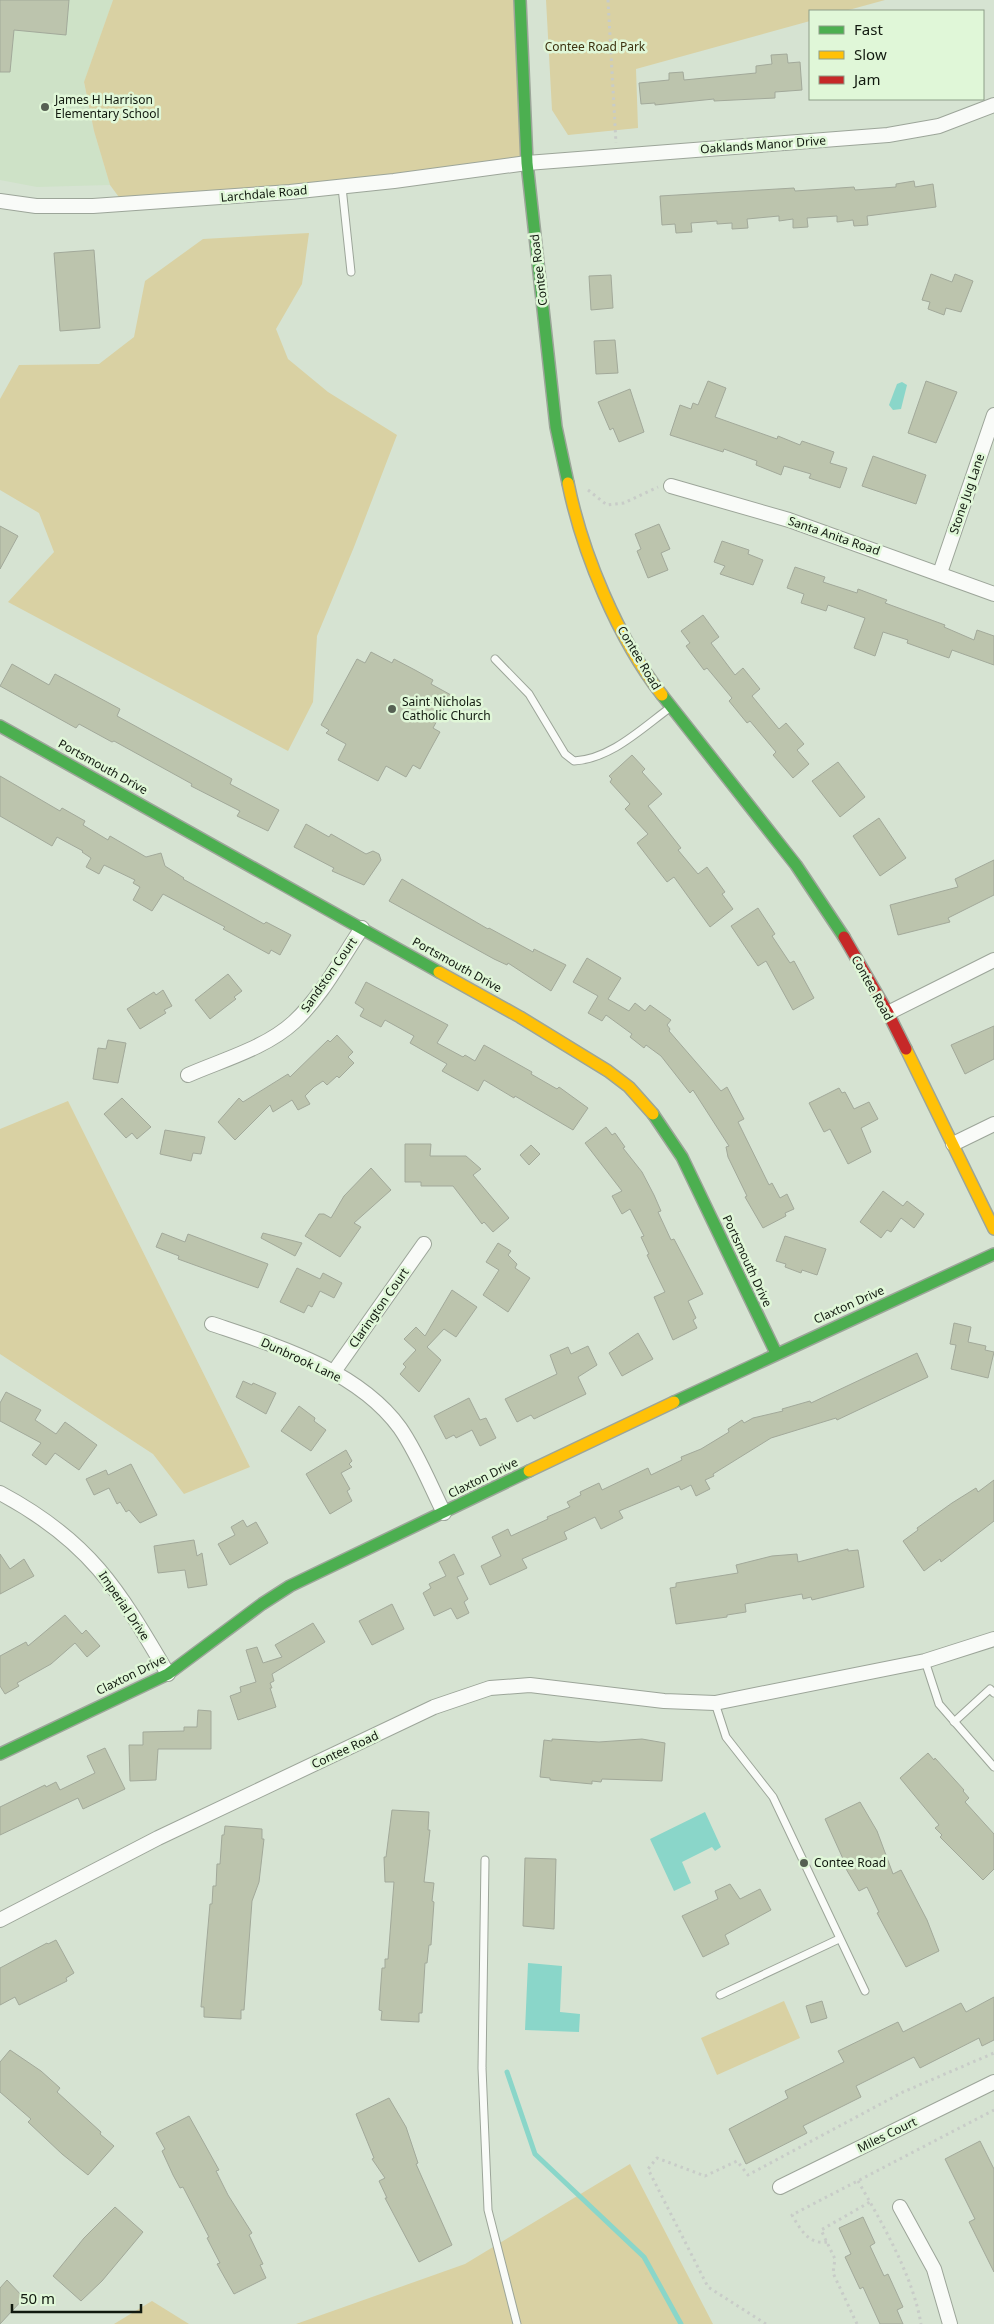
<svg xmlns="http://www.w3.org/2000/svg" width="994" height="2324" font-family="'Noto Sans',sans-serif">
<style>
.built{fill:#cee2c7}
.green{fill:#d9d1a3}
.water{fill:#8ad6c9}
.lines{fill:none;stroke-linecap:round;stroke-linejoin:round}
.stream{stroke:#8ad6c9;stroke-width:5}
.building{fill:#bcc4ad;stroke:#a2a99a}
.lane-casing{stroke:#9ca599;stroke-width:9}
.street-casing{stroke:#9ca599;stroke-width:16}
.fast-casing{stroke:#9ca599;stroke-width:14}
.slow-casing{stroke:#9ca599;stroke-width:14}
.jam-casing{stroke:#9ca599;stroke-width:14}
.path{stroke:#c8ccc8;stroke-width:3;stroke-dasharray:2.5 4;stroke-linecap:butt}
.lane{stroke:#f9fbf8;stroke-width:7}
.street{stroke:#f9fbf8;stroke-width:14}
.fast{stroke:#4caf50;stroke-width:11}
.slow{stroke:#ffc107;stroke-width:11}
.jam{stroke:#c62828;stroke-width:11}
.poi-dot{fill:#566053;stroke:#e0f7d8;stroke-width:2}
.labels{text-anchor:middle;stroke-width:5;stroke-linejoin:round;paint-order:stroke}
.park-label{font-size:12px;fill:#3d3210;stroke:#e0f7d8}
.poi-label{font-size:12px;fill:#11190f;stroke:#e0f7d8;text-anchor:start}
.street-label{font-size:12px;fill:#11190f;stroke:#e0f7d8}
</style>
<rect width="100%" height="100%" fill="#d6e3d2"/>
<path class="built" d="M0,0H113L84,83L94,131L110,185L37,187L0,180Z"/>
<g class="green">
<path d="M113,0H520L527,163L124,204L110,185L94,131L84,82Z"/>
<path d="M546,0H885L845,11H810V21L636,69L638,128L568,135L552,110Z"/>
<path d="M309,233L302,284L276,329L288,359L328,392L397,435L354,547L317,636L313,702L288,751L8,602L54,552L39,513L0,490V399L19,365L99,364L134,337L145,281L203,239Z"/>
<path d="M68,1101L250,1467L184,1494L153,1454L0,1354V1129Z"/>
<path d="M784,2001L800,2038L717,2075L701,2038Z"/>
<path d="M630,2164L713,2324H296L465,2264Z"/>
<path d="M152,2301L189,2324H114Z"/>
</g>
<g class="water">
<path d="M902,382L907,385L901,409L893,410L889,405L897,384Z"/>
<path d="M705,1812L721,1847L715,1851L712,1847L682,1862L691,1883L674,1891L650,1839Z"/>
<path d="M528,1963L562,1966L560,2012L580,2014L579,2032L525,2030Z"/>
</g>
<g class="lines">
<path class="stream" d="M507,2072L535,2154L644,2257L681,2324"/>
</g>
<g class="building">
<path d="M0,0H69L66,35L14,30L10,72H0Z"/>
<path d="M787,54L788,63L800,62L802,90L775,92V98L714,101V99L655,105V103L641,104L639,83L669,80V73L683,72L684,80L756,73V66L772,64L771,55Z"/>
<path d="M914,181L915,187L933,184L936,207L867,216L868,225L854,226L853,220L837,222V216L807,218L808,227L793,228V219L779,221V216L747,219L748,228L732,229V223L717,224V221L691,223L692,232L676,233L675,224L662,225L660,196L794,188L795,191L854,187L855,190L896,187V184Z"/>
<path d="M94,250L100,328L60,331L54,253Z"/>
<path d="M931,274L952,282L955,274L973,281L961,312L946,308L944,315L928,309L930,302L922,300Z"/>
<path d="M611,275L613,308L591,310L589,276Z"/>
<path d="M615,340L618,373L596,374L594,341Z"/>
<path d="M708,381L726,388L715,417L777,439L778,436L800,445L802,441L834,452L830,463L847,468L840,488L809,478L811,474L784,466L781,475L756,465L757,461L724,449L723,452L670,435L680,405L691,409L693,403L698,405Z"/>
<path d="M926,381L957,392L936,443L908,433Z"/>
<path d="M630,389L644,432L619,442L613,428L610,430L598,402Z"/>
<path d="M873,456L926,475L916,504L862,486Z"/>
<path d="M659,524L670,549L661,553L668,570L648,578L637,551L641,549L635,534Z"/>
<path d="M0,526L18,536L0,569Z"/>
<path d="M722,541L749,550L748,554L763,560L753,585L720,574L725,566L714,562Z"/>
<path d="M795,567L825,577L823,582L857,593L858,589L887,600L885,603L945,625L944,627L974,640L977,630L994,636V665L952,650L949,658L907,643L908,640L883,632L875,656L854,648L865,618L828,605L826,611L801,603L804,594L787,588Z"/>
<path d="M703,615L719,637L711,643L735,675L743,668L760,689L752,696L779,729L786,723L804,744L797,750L809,764L793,778L773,755L776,752L750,721L747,723L729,701L732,698L707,668L704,670L686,646L690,643L681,631Z"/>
<path d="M371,652L392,663L394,659L415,670L433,680L431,684L451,695L433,728L440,732L429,752L420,769L413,765L406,777L386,766L378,781L338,760L346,744L326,733L329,730L321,725L357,659L365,663Z"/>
<path d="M12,664L49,685L55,674L120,709L117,716L232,779L230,784L279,810L268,831L237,816L240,811L191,786L192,784L114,741L112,742L79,724L76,728L0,686Z"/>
<path d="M632,755L645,769L642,772L662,794L648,806L681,848L678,850L698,874L707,867L725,892L722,894L733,909L710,927L674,877L667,882L637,843L648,834L625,809L630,804L610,782L612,779L609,776Z"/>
<path d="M838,762L865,797L840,817L812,781Z"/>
<path d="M0,776L60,811L62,808L85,821L83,825L108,840L110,836L146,857L161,853L165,866L184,878L183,879L264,924L266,922L291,935L280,955L271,950L269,954L223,929L225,927L163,894L152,911L133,900L140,887L133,883L135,880L104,865L99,874L86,867L91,858L82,852L83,851L57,837L52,846L0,816Z"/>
<path d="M879,818L906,858L880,876L853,836Z"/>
<path d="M306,824L329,837L331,834L366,854L373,851L379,854L381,860L364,885L332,871L334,868L294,847Z"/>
<path d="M994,860V895L948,918L950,922L898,935L890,905L958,887L955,879Z"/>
<path d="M402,879L488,929L489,928L533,952L534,949L566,965L551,991L508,963L507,965L494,959L389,901Z"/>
<path d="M758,908L775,934L772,936L790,963L794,961L814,998L793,1010L766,961L758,966L731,926Z"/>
<path d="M587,958L621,978L608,999L629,1011L635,1003L645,1011L650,1005L671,1020L667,1025L670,1029L669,1031L721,1091L727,1087L744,1119L738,1122L769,1185L772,1183L780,1198L787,1194L794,1209L785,1213L786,1216L763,1228L745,1197L747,1196L728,1157L726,1147L729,1146L693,1090L690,1093L661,1056L646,1045L644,1048L630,1037L632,1034L606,1015L602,1021L588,1013L598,996L573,982Z"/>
<path d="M228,974L242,991L234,997L236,999L210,1019L195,1000Z"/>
<path d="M366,982L448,1025L437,1043L463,1057L465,1055L475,1061L484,1045L532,1072L531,1074L557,1089L559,1087L588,1108L573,1130L515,1096L514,1098L484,1080L478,1091L442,1071L447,1064L410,1043L414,1036L385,1020L381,1027L360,1016L364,1009L355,1003Z"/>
<path d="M163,990L172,1006L164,1010L166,1013L140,1029L127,1009L154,992L156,995Z"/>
<path d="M994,1026V1059L965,1074L951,1045Z"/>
<path d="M337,1035L353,1052L348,1057L354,1063L339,1078L337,1076L327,1085L323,1081L314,1087L305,1096L310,1104L298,1110L292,1100L273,1112L270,1105L235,1140L218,1122L239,1098L243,1102L288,1074L290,1077L328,1040L330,1042Z"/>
<path d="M108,1040L126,1043L118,1083L93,1079L98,1048L106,1049Z"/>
<path d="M839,1088L842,1093L845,1092L854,1109L869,1102L878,1119L861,1128L871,1152L848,1164L830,1129L824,1132L809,1103Z"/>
<path d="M122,1098L151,1127L137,1139L132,1133L126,1138L104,1114Z"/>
<path d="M606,1127L612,1135L615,1133L625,1147L623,1148L642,1172L654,1195L661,1211L658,1212L671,1240L674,1239L703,1294L688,1301L696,1318L693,1320L697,1328L673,1340L654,1297L665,1292L647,1255L649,1254L641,1237L644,1236L630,1209L622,1214L612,1196L622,1191L585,1143Z"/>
<path d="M165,1130L205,1137L201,1154L193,1153L191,1161L160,1154Z"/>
<path d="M405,1144H431L430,1156H466L481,1169L473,1175L509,1218L493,1232L484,1222L482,1224L453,1186H421V1182H405Z"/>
<path d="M531,1145L540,1154L529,1165L520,1155Z"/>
<path d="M371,1168L391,1190L354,1223L361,1227L340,1257L305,1236L319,1214H324L331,1218L344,1196Z"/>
<path d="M883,1191L903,1206L907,1201L924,1214L914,1228L901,1218L891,1232L887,1230L881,1238L860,1222Z"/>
<path d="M162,1233L185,1242L188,1234L268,1264L258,1288L178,1259L179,1256L156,1247Z"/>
<path d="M263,1233L302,1243L295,1256L261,1238Z"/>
<path d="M785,1236L826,1249L817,1275L802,1270L801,1273L785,1267L786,1264L776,1261Z"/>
<path d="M498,1243L511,1251L508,1255L517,1264L515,1268L530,1278L508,1312L483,1295L499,1270L486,1262Z"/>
<path d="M297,1268L320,1279L323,1273L342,1283L334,1298L320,1291L312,1307L308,1305L304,1313L280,1302Z"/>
<path d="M452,1290L477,1307L456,1337L444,1329L427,1347L441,1360L419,1392L400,1374L406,1367L403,1364L416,1350L404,1339L416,1327L425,1336Z"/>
<path d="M954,1323L971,1327L968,1342L986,1346L985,1350L994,1352L988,1378L951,1369L956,1345L950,1344Z"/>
<path d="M638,1333L653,1359L622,1376L609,1353Z"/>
<path d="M588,1346L597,1365L578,1377L586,1394L534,1419L531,1415L517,1422L505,1399L557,1374L550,1355L568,1347L571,1354Z"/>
<path d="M917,1353L928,1377L837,1420L836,1418L771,1438L713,1474L714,1476L705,1480L710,1489L696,1496L691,1485L681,1490L679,1486L619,1511L623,1518L601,1529L595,1517L564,1532L567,1539L522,1559L527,1568L490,1585L481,1566L501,1556L492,1537L508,1529L511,1536L548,1519L547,1517L570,1507L567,1502L581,1495L580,1492L599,1483L602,1490L648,1468L651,1475L682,1460L681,1457L701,1449L729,1432L728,1429L742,1420L744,1423L753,1418L783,1411L782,1409L810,1401L811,1403Z"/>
<path d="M243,1381L252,1385L253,1383L276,1393L266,1414L236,1397Z"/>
<path d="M6,1392L41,1410L35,1420L56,1434L65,1422L97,1445L79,1470L55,1453L46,1465L32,1455L41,1443L0,1421V1403Z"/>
<path d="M469,1398L480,1420L486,1418L496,1438L480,1446L472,1430L456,1438L454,1435L446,1439L434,1416Z"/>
<path d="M299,1406L315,1418L314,1421L326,1430L311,1451L281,1431Z"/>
<path d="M346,1450L352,1461L349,1464L352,1467L341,1473L350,1489L347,1491L352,1501L330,1514L306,1474Z"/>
<path d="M131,1464L157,1515L140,1523L129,1510L126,1512L120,1502L117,1504L109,1488L94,1495L86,1479L106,1470L108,1475Z"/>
<path d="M994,1480V1521L941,1562L940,1559L924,1571L903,1541L918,1530L917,1528L952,1503L976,1488L978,1492Z"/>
<path d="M243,1520L247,1527L256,1522L268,1543L230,1565L218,1544L235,1535L231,1527Z"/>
<path d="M194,1540L197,1556L202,1553L207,1585L188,1588L185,1570L158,1573L154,1546Z"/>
<path d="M848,1549V1551L858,1550L864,1587L812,1600L811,1597L803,1599L802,1594L745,1604L746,1612L727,1615V1617L676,1624L670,1588L676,1587V1583L738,1573L736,1565L772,1556L797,1554L798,1562Z"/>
<path d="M0,1554L10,1569L24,1559L34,1576L0,1594Z"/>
<path d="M454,1554L464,1574L457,1577L468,1599L464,1602L469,1613L457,1619L451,1608L434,1616L423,1593L431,1588L429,1584L446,1576L439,1562Z"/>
<path d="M392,1604L404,1629L372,1645L359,1621Z"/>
<path d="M65,1615L82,1634L86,1630L100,1646L87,1657L75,1643L51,1664L17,1683L19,1686L5,1694L0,1686V1656L26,1642L28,1646Z"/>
<path d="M313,1623L325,1642L272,1674L274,1681L270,1683L272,1688H270L276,1707L238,1720L230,1696L241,1692L240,1687L256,1682L246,1650L257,1647L263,1663L282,1657L275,1645Z"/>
<path d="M198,1710L211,1711V1749H158L156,1780L130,1781L129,1745H143V1732L184,1731V1727H197Z"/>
<path d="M552,1739L599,1742L642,1739L665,1743L662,1781L602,1779L601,1782L592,1781V1784L550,1780V1778L540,1777L544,1740L552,1741Z"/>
<path d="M105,1748L125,1789L83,1809L78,1798L0,1835V1807L45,1785L46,1787L56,1782L60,1790L95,1773L87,1756Z"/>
<path d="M928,1753L934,1760L935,1758L964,1790L963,1791L969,1798L965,1802L994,1834V1869L983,1880L940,1837L942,1835L935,1828L939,1825L900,1778Z"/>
<path d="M860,1802L877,1831L893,1874L901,1870L927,1920L939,1951L906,1967L877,1913L879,1912L867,1887L859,1891L842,1862L844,1861L825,1819Z"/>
<path d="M392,1810L429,1812L428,1830H430L424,1882L434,1883L432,1901L434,1902L431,1945H429L427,1963H425L422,2013H419V2022L381,2020L382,2011L379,2010L382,1968H385V1959H388L394,1882H385L384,1857H386Z"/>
<path d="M225,1826L262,1829V1839H264L259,1882L252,1901L244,2010H241V2019L204,2017V2007H201L210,1904H212L213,1886H216L217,1864H220L222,1835H224Z"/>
<path d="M525,1858L556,1859L554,1929L523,1926Z"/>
<path d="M730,1884L740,1899L760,1889L771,1910L725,1935L729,1944L703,1957L682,1916L718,1899L715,1891Z"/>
<path d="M56,1940L74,1973L66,1978L67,1981L19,2005L15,1997L0,2005V1968L47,1943L48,1944Z"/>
<path d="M994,1997V2040L982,2046L979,2038L920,2068L914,2057L856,2086L861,2097L803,2126L807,2133L746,2164L729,2129L788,2098L785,2091L844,2062L838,2051L898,2022L903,2032L961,2003L966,2012Z"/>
<path d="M822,2001L827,2018L811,2023L806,2006Z"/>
<path d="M10,2050L41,2071L60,2088L57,2092L101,2132L100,2134L114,2146L88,2175L62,2154L28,2122L31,2119L0,2092V2062Z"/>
<path d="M389,2098L406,2127L418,2163L416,2164L452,2245L419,2262L385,2198H387L379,2181L385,2178L372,2159L374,2158L356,2114Z"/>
<path d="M189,2116L219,2170L216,2171L228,2195L252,2233L249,2235L263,2264L260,2265L266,2278L234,2294L217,2264L220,2263L207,2238L209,2237L183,2187L180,2188L173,2175L162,2151L165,2149L156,2133Z"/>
<path d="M980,2141L994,2169V2272L969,2222L975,2219L945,2159Z"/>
<path d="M115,2207L143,2232L102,2281L81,2301L53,2276L84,2238Z"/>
<path d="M863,2217L875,2243L870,2246L884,2276L888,2274L903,2307L897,2310L903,2324H880L863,2287L860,2289L845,2257L851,2254L839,2228Z"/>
<path d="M7,2280L24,2298L0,2324V2288Z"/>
</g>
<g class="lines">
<defs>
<g id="lane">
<path d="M342,187L351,272"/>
<path d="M495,659L529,694L565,754L574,761C611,759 642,728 671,707"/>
<path d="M925,1661L939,1704L994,1767"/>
<path d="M715,1703L726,1737L773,1797L865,1991"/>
<path d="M954,1722L990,1689L994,1693"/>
<path d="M485,1860L482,2068L488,2210L517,2324"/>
<path d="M720,1995L839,1939"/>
</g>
<g id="street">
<path d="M0,201L36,206H93L290,192L394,181L527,163L888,135L939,126L994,105"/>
<path d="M671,486L789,520L994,594"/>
<path d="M940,573L994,415"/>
<path d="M888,1013L994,960"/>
<path d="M188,1075C222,1060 266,1048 294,1022C322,996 341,959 362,928"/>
<path d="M953,1144L994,1124"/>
<path d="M212,1324C277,1346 358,1370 400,1428C418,1454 430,1485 444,1513"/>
<path d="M333,1373L424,1244"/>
<path d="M0,1493C90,1541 118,1589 168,1674"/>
<path d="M0,1920L158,1838L434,1707L490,1688L530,1685L664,1701L715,1703L925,1661L994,1639"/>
<path d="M780,2187L994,2082"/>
<path d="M900,2207L934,2269L950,2324"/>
</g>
<g id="fast">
<path d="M520,0L527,163L556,427L568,483"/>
<path d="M662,695L796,865L844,937"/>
<path d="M0,726L439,972"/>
<path d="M653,1114L682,1157L776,1353"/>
<path d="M674,1402L994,1254"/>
<path d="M0,1754L168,1674L262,1604L290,1586L529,1471"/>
</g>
<g id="slow">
<path d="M568,483C582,552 618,639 662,695"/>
<path d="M439,972L520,1017L608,1071L629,1087L653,1114"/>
<path d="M906,1049L994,1229"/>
<path d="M529,1471L674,1402"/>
</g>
<path id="jam" d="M844,937L888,1013L906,1049"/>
</defs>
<use href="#lane" class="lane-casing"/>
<use href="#street" class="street-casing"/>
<use href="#fast" class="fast-casing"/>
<use href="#slow" class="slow-casing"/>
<use href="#jam" class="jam-casing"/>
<g class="path">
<path d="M608,0L616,143"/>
<path d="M588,490L607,505L624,503L658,487"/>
<path d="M858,2181C882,2223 913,2276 921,2324"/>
<path d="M827,2242C809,2245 800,2229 792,2215L994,2110"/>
<path d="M766,2324L708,2287L648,2169L657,2158L705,2176L737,2161L748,2175L903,2092L994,2053"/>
<path d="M857,2324L833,2273L835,2259L821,2230L870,2202"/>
</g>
<use href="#lane" class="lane"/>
<use href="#street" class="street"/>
<use href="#fast" class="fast"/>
<use href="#slow" class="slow"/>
<use href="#jam" class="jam"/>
</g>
<g class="poi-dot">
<circle cx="45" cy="107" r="5"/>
<circle cx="392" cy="709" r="5"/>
<circle cx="804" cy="1863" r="5"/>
</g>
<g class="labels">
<g class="park-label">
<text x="595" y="51">Contee Road Park</text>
</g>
<g class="poi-label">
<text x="55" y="104">James H Harrison<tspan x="55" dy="14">Elementary School</tspan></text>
<text x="402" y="706">Saint Nicholas<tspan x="402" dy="14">Catholic Church</tspan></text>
<text x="814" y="1867">Contee Road</text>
</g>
<g class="street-label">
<text transform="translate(763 145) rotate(-4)" y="4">Oaklands Manor Drive</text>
<text transform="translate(264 194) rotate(-5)" y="4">Larchdale Road</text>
<text transform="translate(539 270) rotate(-97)" y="4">Contee Road</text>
<text transform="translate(967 494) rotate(-71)" y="4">Stone Jug Lane</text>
<text transform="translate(834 536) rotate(19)" y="4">Santa Anita Road</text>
<text transform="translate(639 658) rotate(59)" y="4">Contee Road</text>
<text transform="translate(103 767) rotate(29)" y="4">Portsmouth Drive</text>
<text transform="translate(457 965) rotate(29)" y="4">Portsmouth Drive</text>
<text transform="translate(329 975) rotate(-55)" y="4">Sandston Court</text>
<text transform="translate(872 988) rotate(61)" y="4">Contee Road</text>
<text transform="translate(747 1261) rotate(65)" y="4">Portsmouth Drive</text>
<text transform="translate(849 1305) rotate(-24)" y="4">Claxton Drive</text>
<text transform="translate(379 1308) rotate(-55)" y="4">Clarington Court</text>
<text transform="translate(301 1360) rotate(25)" y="4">Dunbrook Lane</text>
<text transform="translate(483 1478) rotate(-26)" y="4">Claxton Drive</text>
<text transform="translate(124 1606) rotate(56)" y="4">Imperial Drive</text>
<text transform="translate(131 1675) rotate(-26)" y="4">Claxton Drive</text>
<text transform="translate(345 1750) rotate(-25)" y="4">Contee Road</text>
<text transform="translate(887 2135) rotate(-26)" y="4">Miles Court</text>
</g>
</g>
<rect x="809" y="10" width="175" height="90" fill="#e0f7d8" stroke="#8d9e88"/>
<rect x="819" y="26" width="25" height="8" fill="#4caf50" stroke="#8d9e88"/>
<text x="854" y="35" font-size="15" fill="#11190f">Fast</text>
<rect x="819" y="51" width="25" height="8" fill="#ffc107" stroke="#8d9e88"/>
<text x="854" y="60" font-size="15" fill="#11190f">Slow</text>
<rect x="819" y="76" width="25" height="8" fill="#c62828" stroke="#8d9e88"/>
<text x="854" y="85" font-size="15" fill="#11190f">Jam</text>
<path d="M12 2304v8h129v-8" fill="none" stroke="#11190f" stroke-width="2.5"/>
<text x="20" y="2304" font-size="15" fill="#11190f" stroke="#e0f7d8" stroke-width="4" paint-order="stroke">50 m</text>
</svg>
